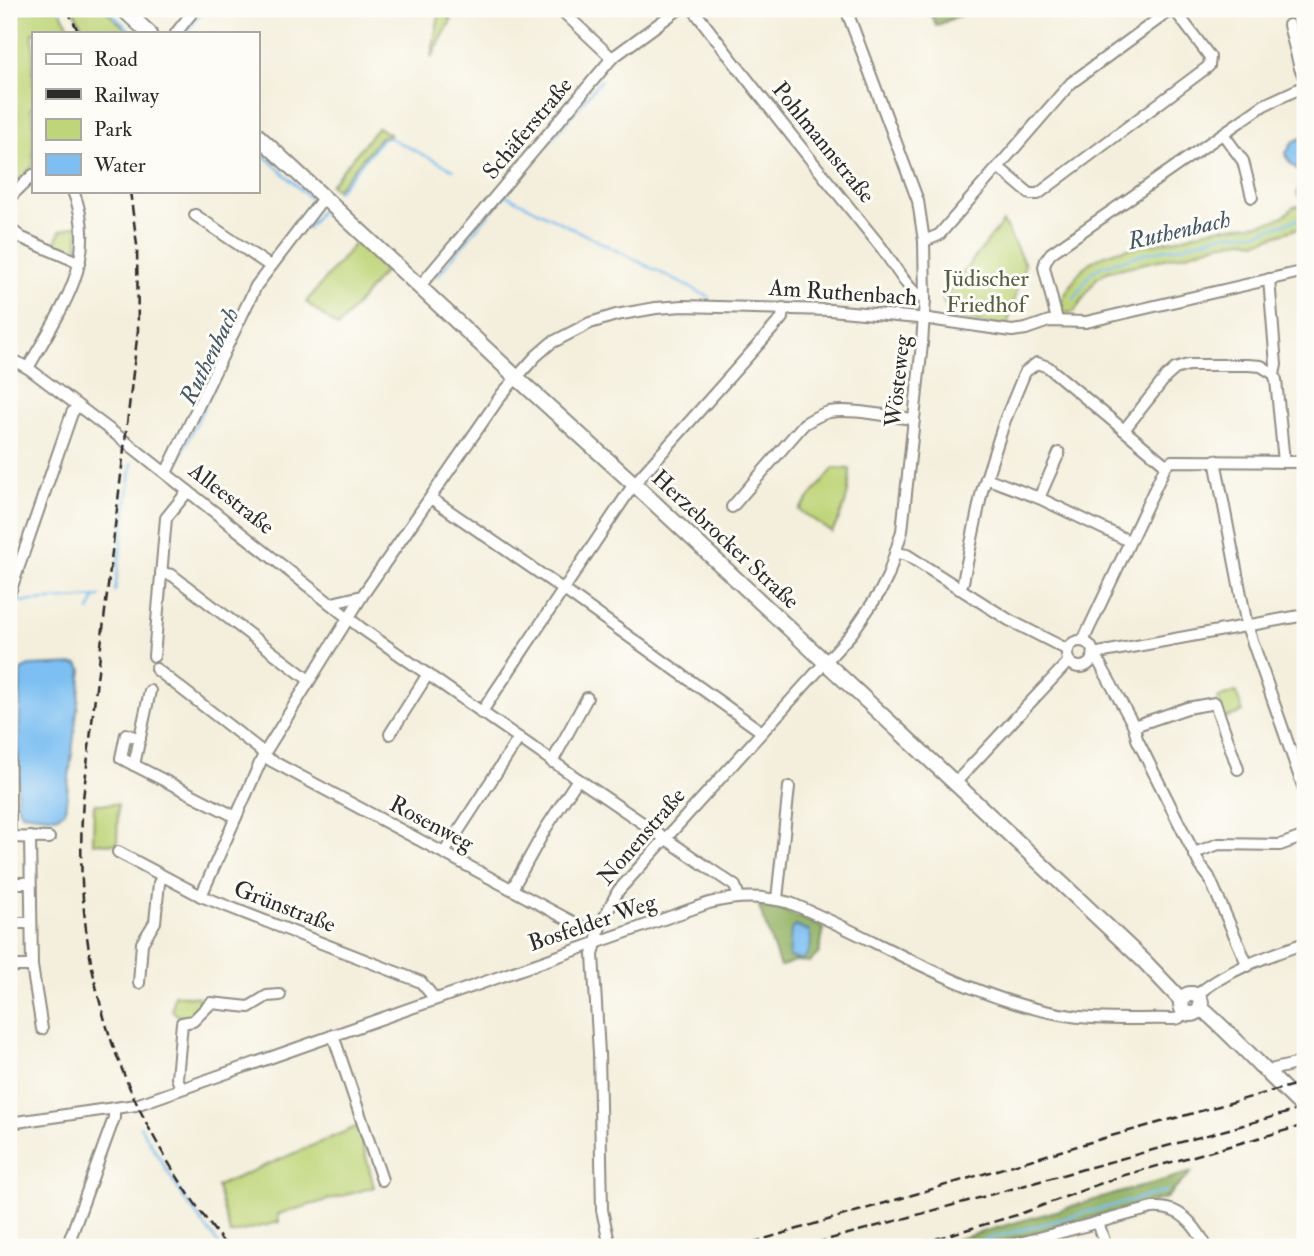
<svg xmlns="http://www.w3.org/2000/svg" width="1314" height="1256" font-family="'IM FELL Double Pica',serif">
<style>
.green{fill:#bfd579;stroke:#758052;stroke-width:2}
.forest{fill:#97b669;stroke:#61704a;stroke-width:2}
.water{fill:#7dbff2;stroke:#54758e;stroke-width:2}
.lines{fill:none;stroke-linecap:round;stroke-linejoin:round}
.stream{stroke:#7dbff2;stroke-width:2.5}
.minor-casing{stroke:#908d84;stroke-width:14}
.major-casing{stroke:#908d84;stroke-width:18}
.minor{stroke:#fff;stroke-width:10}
.major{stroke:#fff;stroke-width:14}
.rail{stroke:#2b2b2b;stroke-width:2.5;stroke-dasharray:10 5;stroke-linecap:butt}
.labels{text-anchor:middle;stroke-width:6;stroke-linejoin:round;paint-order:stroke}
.street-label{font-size:23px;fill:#2b2b2b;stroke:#fdfcf7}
.park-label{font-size:23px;fill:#575e42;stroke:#fdfcf7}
.water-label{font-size:24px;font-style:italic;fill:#445767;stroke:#fdfcf7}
</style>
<rect width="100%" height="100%" fill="#fdfcf7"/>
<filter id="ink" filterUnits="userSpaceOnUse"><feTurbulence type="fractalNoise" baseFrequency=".0143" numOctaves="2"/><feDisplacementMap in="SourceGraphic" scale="14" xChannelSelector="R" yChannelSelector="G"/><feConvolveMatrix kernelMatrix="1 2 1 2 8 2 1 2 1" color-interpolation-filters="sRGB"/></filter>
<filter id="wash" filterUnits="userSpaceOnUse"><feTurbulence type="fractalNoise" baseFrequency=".00686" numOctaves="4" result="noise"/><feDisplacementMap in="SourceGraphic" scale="28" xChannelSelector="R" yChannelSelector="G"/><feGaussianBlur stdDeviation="1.57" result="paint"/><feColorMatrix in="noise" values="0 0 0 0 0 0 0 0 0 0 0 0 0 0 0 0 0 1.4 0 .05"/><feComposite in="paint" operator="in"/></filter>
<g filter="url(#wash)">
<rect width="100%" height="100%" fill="#f4efdc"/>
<g class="green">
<path d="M9,9H59L73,33H33V107L30,109L33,114V166L9,189Z"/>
<path d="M73,9H104L130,33H86Z"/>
<path d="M440,9H451L446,17L452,19L431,58Z"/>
<path d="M378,127L390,135L381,137L336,190L330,185Z"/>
<path d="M1305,205V226L1257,242L1243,240L1218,244L1187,254L1109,271L1097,278L1074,312L1068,313L1061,309L1060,303C1067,292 1075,276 1084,267C1109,246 1151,246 1182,238C1192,235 1202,231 1212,229C1237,223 1276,230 1293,207Z"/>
<path d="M1003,222L1025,264L1007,326C987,323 947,324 943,298Z"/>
<path d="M78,225V251L76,255L54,246L60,231Z"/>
<path d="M356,242L385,271L338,327L306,302Z"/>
<path d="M834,468L850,469C850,494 844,510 832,532L799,510Z"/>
<path d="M1236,692L1243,712L1225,718L1218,698Z"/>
<path d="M94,804H118L117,844L93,843Z"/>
<path d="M174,995L199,997L198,1008L189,1017L178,1016L172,1010Z"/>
<path d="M358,1126L374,1187L278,1214L279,1222L230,1234L217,1186Z"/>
</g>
<g class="forest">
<path d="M929,9H974L936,26Z"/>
<path d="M759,906L782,910L824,928L819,953L810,962L795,961L780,967Z"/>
<path d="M1192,1172L1166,1198L982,1247H930Z"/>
</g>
<g class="water">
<path d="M1305,136V198L1301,199L1297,194C1298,189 1301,183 1301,177C1299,166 1287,166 1286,153L1293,142Z"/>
<path d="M78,664L82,670L65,811L56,817L21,813L17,804L21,670L29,666Z"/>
<path d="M795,926L809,931C813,941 811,955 801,960L789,957L791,930Z"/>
</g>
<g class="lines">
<g class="stream">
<path d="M60,9L62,12"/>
<path d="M107,9L133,33"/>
<path d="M186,33L204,9"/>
<path d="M257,149L313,201"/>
<path d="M337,192L383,138H390L454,170"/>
<path d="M506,195L709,297"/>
<path d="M307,229L322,209"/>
<path d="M437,276L601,80"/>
<path d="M1074,299L1091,273L1100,267L1146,253L1182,246L1225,234L1256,233L1305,217"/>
<path d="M174,469L244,324"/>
<path d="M115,591L132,463"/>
<path d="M14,602L100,597"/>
<path d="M89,611L95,598"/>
<path d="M140,1126L185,1200L221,1247"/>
<path d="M958,1247L1167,1191"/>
</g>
</g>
</g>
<g filter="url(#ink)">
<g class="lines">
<defs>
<g id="minor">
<path d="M560,9L612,58"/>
<path d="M693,9C754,89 817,168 881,247C891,260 910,295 925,299"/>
<path d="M1289,25L1300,68L1305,79"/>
<path d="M176,33L195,9"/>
<path d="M1223,134L1243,161L1252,197"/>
<path d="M998,167L1030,194H1038L1209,66L1210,57L1174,9"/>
<path d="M9,198L33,175"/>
<path d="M195,215L270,266"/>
<path d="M9,228L22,238L80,263"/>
<path d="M924,241L939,235L1071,83L1172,9"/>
<path d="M1269,279L1276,365L1274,374"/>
<path d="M419,287L612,58L679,9"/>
<path d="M1057,320L1044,267L1046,260L1051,253L1264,105L1305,86"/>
<path d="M9,358L28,368L126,442L361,628L578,779L735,886L739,897"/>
<path d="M28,368C60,310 101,259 73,191"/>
<path d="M1124,430L1166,377L1175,369L1188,365H1248L1261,366L1274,374L1276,380L1284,462"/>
<path d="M1215,460L1247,626L1305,792"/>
<path d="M166,473L256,286L324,197"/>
<path d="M986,478L1039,498L1129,541"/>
<path d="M1039,498L1059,453"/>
<path d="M432,499L564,590L762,732"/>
<path d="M732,507L804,424C812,419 820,414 829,412C853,408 889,417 914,419"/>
<path d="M897,553L907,555L1009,620L1068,650"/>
<path d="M161,573L172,575L309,680"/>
<path d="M959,589L963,582L982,491L1005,420L1025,372L1037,363L1048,367L1166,465"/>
<path d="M9,595L72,413L77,406"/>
<path d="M332,603L362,596"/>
<path d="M1083,641L1166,465L1172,461L1305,462"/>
<circle cx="1080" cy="654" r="13"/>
<path d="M1093,654L1305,615"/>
<path d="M154,656L166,518L188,491"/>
<path d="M1092,659L1099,662L1134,726L1137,739L1200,865L1209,877L1248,966"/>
<path d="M156,669L259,749L270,760L582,927"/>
<path d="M9,673L10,837"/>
<path d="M150,691L134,765L236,817"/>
<path d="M481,713L634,484L782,318L783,308"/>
<path d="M1134,726L1187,708L1215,703L1238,769"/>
<path d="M390,734L428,674"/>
<path d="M552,762L587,698"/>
<path d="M134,765L121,758L126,734L140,739"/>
<path d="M955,783L1069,661"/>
<path d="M9,837L49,838"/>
<path d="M30,837L32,966L42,1029"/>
<path d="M118,852L201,896L421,982L435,999"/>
<path d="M444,853L519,738"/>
<path d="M1194,853L1219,844L1280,845L1305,836"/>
<path d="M9,883H30"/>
<path d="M512,889L546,828L578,779"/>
<path d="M201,896L264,754L362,596L502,394L536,356L551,343L590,323L616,315L656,308L683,306L830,310L929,319L1012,331L1026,329L1049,321L1086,322L1099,319L1305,271"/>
<path d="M777,899L789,787"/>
<path d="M9,923H30"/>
<path d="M9,966H32"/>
<path d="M139,983L142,943L155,922L159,883L162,877"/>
<path d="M1196,996C1223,971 1271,955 1305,943"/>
<path d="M333,1035L382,1180"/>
<path d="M1268,1074L1274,1069L1305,1062"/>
<path d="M181,1088L177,1078L182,1023L193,1021L211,1003L249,1007L267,996L280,995"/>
<path d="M9,1123L136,1105L709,903C737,896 762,895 790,903C883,941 971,1002 1072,1016C1105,1021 1141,1018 1174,1019L1179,1018L1184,1012"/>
<path d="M1098,1222L1106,1247"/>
<path d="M67,1247L114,1118V1110"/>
<path d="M610,1247L602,1210L599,1053L593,955L600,926L618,891L852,633L880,592L888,576L902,531L922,344L925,299L924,241L918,201L846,9"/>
<path d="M1005,1247L1152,1208C1181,1206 1194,1224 1207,1247"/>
</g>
<g id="major">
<path d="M123,9L149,33"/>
<path d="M257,135L516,377L634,484L971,798L1144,961L1182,1001"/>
<circle cx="1191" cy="1004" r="10"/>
<path d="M1201,1008C1238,1040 1269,1076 1305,1109"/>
</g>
</defs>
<use href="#minor" class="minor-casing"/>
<use href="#major" class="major-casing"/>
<use href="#minor" class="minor"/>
<use href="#major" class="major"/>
<g class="rail">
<path d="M67,9L79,33"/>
<path d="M130,191L137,245L138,330L83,799C71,975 120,1110 227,1247"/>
<path d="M737,1247L1111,1136L1305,1082"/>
<path d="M801,1247L1305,1108"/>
<path d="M907,1247L1017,1215L1118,1177L1305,1125"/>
</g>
</g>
</g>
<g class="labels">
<g class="street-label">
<text transform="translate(527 128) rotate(-50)" y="8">Schäferstraße</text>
<text transform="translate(824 142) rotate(51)" y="8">Pohlmannstraße</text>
<text transform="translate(843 292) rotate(4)" y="8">Am Ruthenbach</text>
<text transform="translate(897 381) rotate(-84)" y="8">Wösteweg</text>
<text transform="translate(232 498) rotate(38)" y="8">Alleestraße</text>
<text transform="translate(726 539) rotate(43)" y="8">Herzebrocker Straße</text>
<text transform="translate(432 823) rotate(28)" y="8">Rosenweg</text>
<text transform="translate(641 836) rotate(-49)" y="8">Nonenstraße</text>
<text transform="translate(285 906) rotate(21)" y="8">Grünstraße</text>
<text transform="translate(592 922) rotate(-19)" y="8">Bosfelder Weg</text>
</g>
<g class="park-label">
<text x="986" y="286">Jüdischer<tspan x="986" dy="26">Friedhof</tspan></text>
</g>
<g class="water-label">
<text transform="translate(1179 230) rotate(-13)" y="8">Ruthenbach</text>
<text transform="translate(209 356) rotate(-64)" y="8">Ruthenbach</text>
</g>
</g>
<rect width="1314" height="1256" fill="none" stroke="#fdfcf7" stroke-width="35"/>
<rect x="32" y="32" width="228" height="161" fill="#fdfcf7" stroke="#a9a8a5" stroke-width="2"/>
<rect x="46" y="54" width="35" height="10" fill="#ffffff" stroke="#a9a8a5" stroke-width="2"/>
<text x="94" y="66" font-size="21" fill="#2b2b2b">Road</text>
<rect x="46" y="89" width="35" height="10" fill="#2b2b2b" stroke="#a9a8a5" stroke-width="2"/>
<text x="94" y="102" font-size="21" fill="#2b2b2b">Railway</text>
<rect x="46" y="119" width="35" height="21" fill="#bfd579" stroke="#a9a8a5" stroke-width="2"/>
<text x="94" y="136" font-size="21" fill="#2b2b2b">Park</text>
<rect x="46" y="154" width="35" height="21" fill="#7dbff2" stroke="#a9a8a5" stroke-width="2"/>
<text x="94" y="172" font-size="21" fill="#2b2b2b">Water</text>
</svg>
